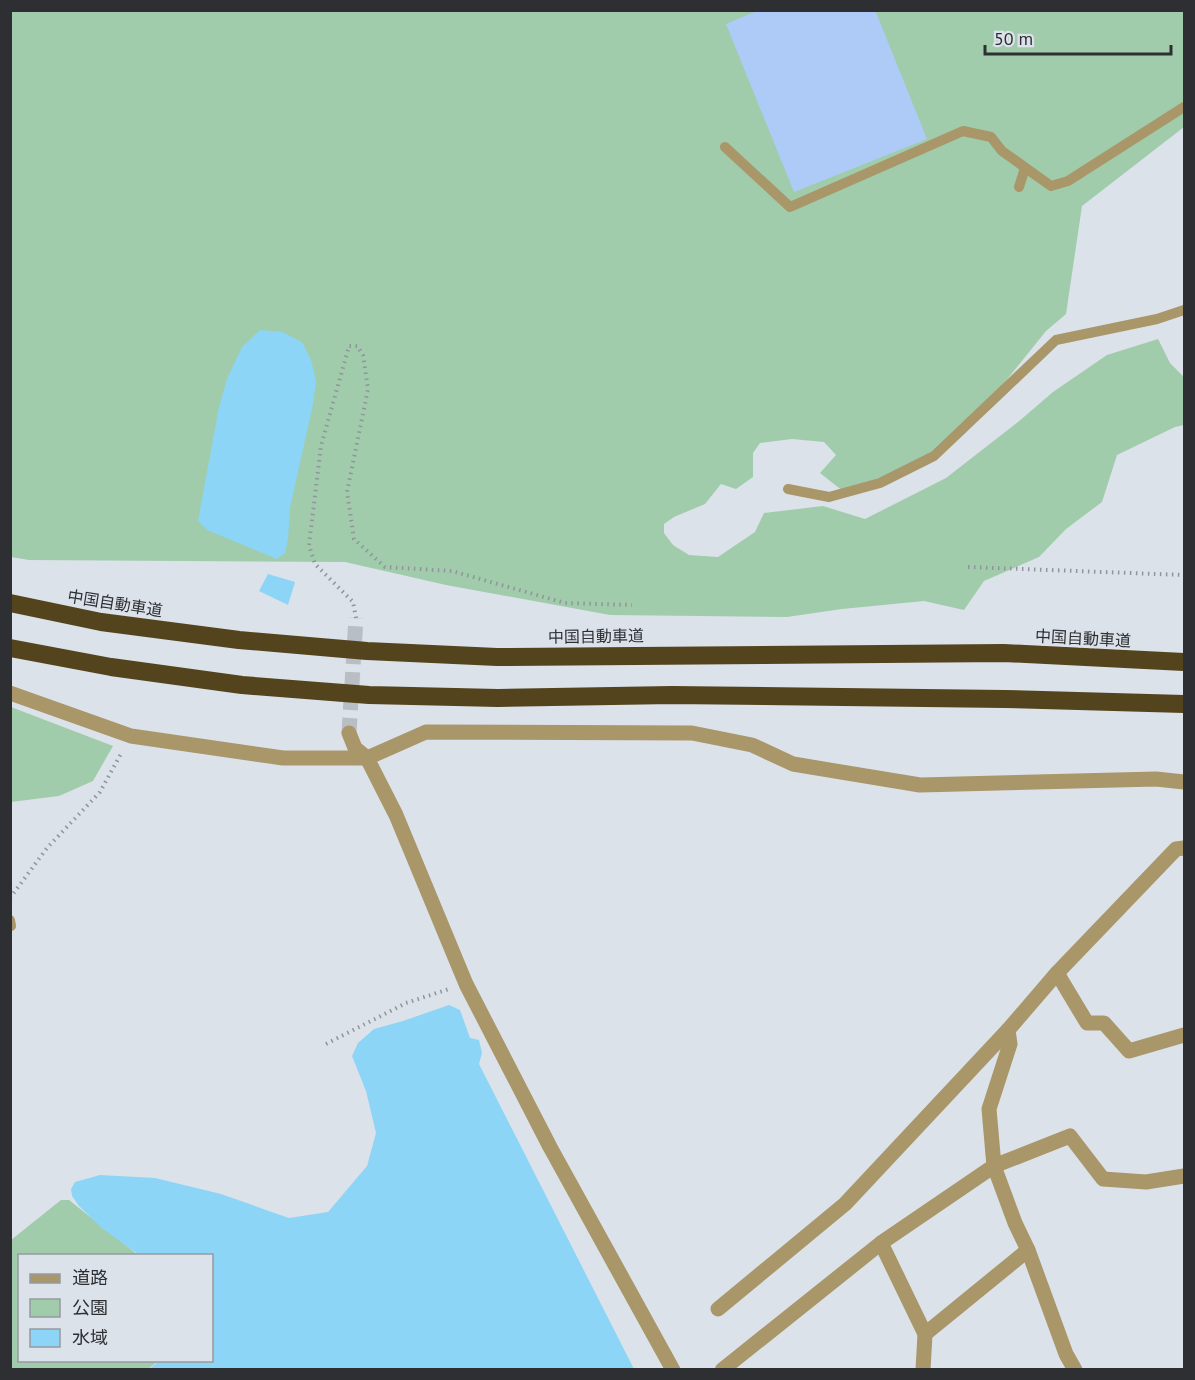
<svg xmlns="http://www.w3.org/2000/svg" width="1195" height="1380" font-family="'PT Sans','Noto Sans JP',sans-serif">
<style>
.green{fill:#a0ccac}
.water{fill:#8cd5f6}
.building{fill:#adcbf6}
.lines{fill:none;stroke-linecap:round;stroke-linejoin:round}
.minor-tunnel{stroke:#b9bec5;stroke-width:15;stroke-dasharray:15 8;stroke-linecap:butt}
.path{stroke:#91959b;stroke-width:4;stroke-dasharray:1.5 4.5;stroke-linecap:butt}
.service{stroke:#a99669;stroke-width:10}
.minor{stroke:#a99669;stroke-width:15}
.motorway{stroke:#53441e;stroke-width:18}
.labels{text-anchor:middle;stroke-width:4.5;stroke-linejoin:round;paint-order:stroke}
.street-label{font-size:16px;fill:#2d2f32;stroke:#dce2ea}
</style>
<rect width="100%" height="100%" fill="#dce2ea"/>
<g class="green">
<path d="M10,11H1184V127L1082,206L1066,314L1046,331L976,418L910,472L848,495L820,473L836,455L824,442L792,439L760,443L753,453V477L736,489L721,484L705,504L674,517L664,524V533L673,545L689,555L718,557L755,532L764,513L823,506L865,519L946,478L1018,422L1053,392L1107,355L1158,339L1170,363L1184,377V425L1175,427L1117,455L1102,502L1066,529L1039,557L984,581L964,610L924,601L842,609L787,617L610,615L446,585L345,562L29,560L11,557Z"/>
<path d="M11,707L113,746L93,781L59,796L11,802Z"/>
<path d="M61,1200H69L138,1255L20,1256V1360L158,1361L148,1369L11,1370V1240Z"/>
</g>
<g class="water">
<path d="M260,330L282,332L302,342L311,360L316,381L313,404L290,508L288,539L285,553L277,559L207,530L198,521L219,407L227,379L242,347Z"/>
<path d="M268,574L295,582L288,605L259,591Z"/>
<path d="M449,1005L460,1010L470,1038L479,1040L482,1053L479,1064L634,1369H149L159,1361L212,1360V1256L139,1255L103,1229L79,1206L72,1196L71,1189L75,1182L100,1175L155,1178L221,1194L289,1218L328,1212L367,1166L376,1133L366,1091L352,1056L358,1043L374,1029L403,1021Z"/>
</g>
<path class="building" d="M759,10H875L927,139L794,192L726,24Z"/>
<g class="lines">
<path class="minor-tunnel" d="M349,733L356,618"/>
<g class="path">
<path d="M968,567L1184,575"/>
<path d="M356,618L353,602L315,564L309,545L321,446L349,346H357L363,355L368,389L347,492L354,539L385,567L452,571L565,603L632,605"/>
<path d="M10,898L47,848L100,792L122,752"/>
<path d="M326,1044L406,1003L449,989"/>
</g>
<g class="service">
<path d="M725,147L790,207L963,131L991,137L1002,151L1051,186L1068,181L1184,107"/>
<path d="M1019,187L1025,168"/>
<path d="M788,489L829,497L880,483L934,456L1056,340L1157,319L1184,310"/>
<path d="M10,920L11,926"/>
</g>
<g class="minor">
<path d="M10,693L131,736L283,758H367L426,732L692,733L752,745L793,764L920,785L1156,779L1184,782"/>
<path d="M349,733L355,748L367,758L396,815L466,984L550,1147L673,1370"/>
<path d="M1057,973L1087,1023H1104L1129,1051L1184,1035"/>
<path d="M881,1243L925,1334L923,1370"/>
<path d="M718,1309L845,1204L1008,1030"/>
<path d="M925,1334L1028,1250"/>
<path d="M722,1370L881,1243L994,1166L1070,1136L1103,1179L1146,1182L1184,1176"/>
<path d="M1075,1370L1066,1354L1028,1250L1015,1223L994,1166L989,1109L1010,1044L1008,1030L1057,973L1176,849L1184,848"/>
</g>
<g class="motorway">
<path d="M10,603L101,622L239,640L367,651L497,657L1004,653L1184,662"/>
<path d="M10,648L111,667L242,685L369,695L498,698L672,695L1005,699L1184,704"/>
</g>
</g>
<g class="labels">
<g class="street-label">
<text transform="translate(115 603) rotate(9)" y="6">中国自動車道</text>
<text transform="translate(596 636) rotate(-1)" y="6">中国自動車道</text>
<text transform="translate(1083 638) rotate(3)" y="6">中国自動車道</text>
</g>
</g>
<rect width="1195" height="1380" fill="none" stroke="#2d2f32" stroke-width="24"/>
<rect x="18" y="1254" width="195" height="108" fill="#dce2ea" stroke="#969aa0" stroke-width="1.5"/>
<rect x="30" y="1274" width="30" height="9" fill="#a99669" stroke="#969aa0" stroke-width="1.5"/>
<text x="72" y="1284" font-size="18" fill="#2d2f32">道路</text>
<rect x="30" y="1299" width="30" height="18" fill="#a0ccac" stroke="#969aa0" stroke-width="1.5"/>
<text x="72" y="1314" font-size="18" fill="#2d2f32">公園</text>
<rect x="30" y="1329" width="30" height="18" fill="#8cd5f6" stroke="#969aa0" stroke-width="1.5"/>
<text x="72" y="1344" font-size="18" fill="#2d2f32">水域</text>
<path d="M985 45v9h186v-9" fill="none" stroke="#2d2f32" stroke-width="3"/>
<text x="994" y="45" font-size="18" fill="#2d2f32" stroke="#dce2ea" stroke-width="4.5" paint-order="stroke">50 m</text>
</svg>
